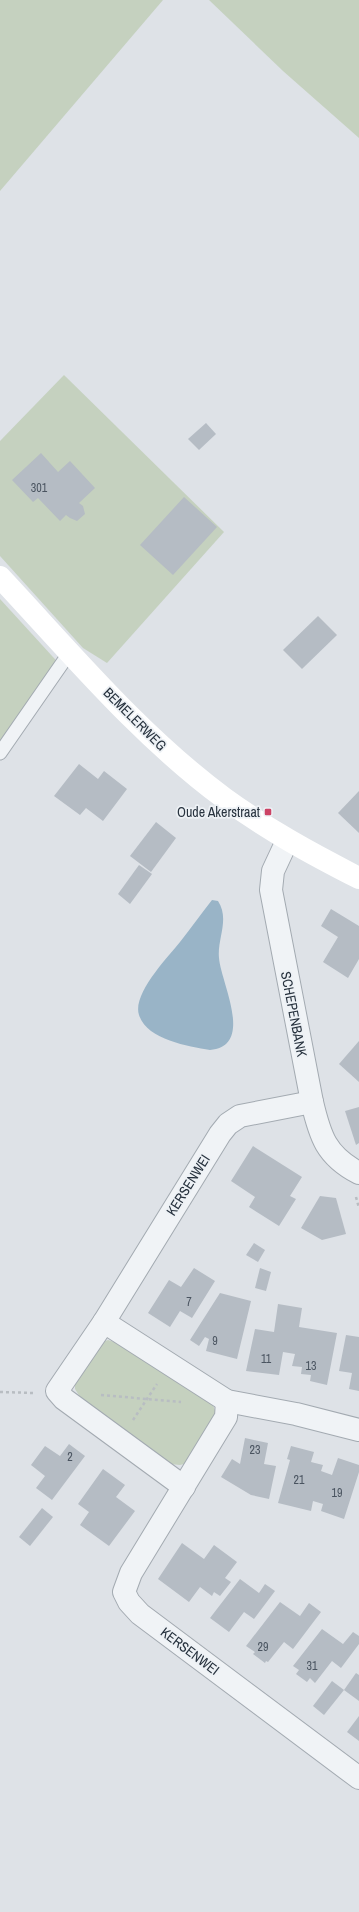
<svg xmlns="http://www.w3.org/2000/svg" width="359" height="1912" font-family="'Archivo Narrow',sans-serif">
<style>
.green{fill:#c5d1bf}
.water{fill:#99b4c7}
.building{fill:#b5bcc4}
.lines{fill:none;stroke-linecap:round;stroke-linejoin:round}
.lane-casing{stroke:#a3aab1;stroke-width:15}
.street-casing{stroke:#a3aab1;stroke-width:24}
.path{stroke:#b8bdc2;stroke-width:2.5;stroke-dasharray:3 3;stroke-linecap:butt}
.lane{stroke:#f0f3f6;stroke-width:13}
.street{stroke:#f0f3f6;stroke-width:22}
.secondary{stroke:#fff;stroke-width:22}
.poi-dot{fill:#cc4365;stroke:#edf1f5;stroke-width:1.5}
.labels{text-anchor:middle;stroke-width:3.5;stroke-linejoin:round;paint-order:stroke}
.number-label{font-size:12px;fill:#4a5460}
.street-label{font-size:14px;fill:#27323e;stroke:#edf1f5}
.poi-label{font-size:14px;fill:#27323e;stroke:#edf1f5;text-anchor:end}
</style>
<rect width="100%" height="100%" fill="#dee2e7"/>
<g class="green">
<path d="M0,0H163L0,191Z"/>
<path d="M209,0H359V138L283,71Z"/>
<path d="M64,375L224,532L107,663L83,648L0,556V441Z"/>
<path d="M0,599L63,668L0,751Z"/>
<path d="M108,1340L114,1342L212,1403L215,1410V1419L188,1463L180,1465L170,1464L80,1397L75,1389V1381L100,1343Z"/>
</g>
<path class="water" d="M212,900L218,901C230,919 217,939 219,958C221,983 255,1046 210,1050C188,1046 147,1040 139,1015C132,994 168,957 180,942C191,928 201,914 212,900Z"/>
<g class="building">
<path d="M206,423L216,434L199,450L188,439Z"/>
<path d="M41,453L58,472L70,461L95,488L79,503L83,506L85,514L77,521L70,518L66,515L60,521L38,498L33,502L12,480Z"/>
<path d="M184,497L217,527L173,575L140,545Z"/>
<path d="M318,616L337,635L302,669L283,650Z"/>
<path d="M79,764L98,779L104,771L127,789L103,821L86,808L80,815L54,796Z"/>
<path d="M359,791V833L338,813Z"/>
<path d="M156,822L176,838L151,872L130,856Z"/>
<path d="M139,865L152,874L130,904L118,894Z"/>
<path d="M331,909L359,926V959L348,978L323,962L338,937L321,926Z"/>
<path d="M359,1041V1082L339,1064Z"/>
<path d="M359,1107V1143L356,1145L345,1111Z"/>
<path d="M253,1146L302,1177L290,1196L296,1199L279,1226L249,1207L255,1197L231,1181Z"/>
<path d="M320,1196L336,1198L346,1234L322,1240L301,1228Z"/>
<path d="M254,1243L265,1250L258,1262L246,1255Z"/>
<path d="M194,1268L215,1281L192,1318L180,1311L170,1327L148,1313L169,1280L181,1287Z"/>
<path d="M260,1268L271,1272L266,1291L255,1288Z"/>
<path d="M220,1293L251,1301L237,1359L206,1351L209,1339L205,1337L199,1346L190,1340Z"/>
<path d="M278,1304L302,1308L299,1327L337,1333L327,1385L310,1381L311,1375L301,1374L302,1367L292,1366L295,1354L283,1352L279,1375L246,1371L255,1329L274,1332Z"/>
<path d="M346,1335L359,1337V1391L349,1389L352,1373L339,1371Z"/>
<path d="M245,1438L268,1443L264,1464L276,1466L269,1499L251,1495L221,1477L232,1459L240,1464Z"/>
<path d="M69,1444L85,1456L52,1500L36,1488L45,1476L31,1465L45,1446L60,1456Z"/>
<path d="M291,1446L314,1452L311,1462L323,1465L321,1471L332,1475L338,1458L359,1465V1472L344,1519L321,1511L323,1504L313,1501L311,1511L278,1503L290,1460L287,1459Z"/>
<path d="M103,1469L125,1485L116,1497L135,1511L109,1546L80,1525L89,1512L78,1504Z"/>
<path d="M42,1508L53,1517L30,1546L19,1537Z"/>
<path d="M182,1543L204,1559L214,1545L237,1562L225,1578L231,1582L220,1596L214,1592L212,1596L200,1587L189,1602L158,1579Z"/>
<path d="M240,1579L259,1593L265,1584L275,1591L254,1619L244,1612L229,1632L210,1618Z"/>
<path d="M280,1602L300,1616L309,1603L321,1612L293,1649L284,1642L268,1662L266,1661L265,1663L253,1654L255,1652L246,1646Z"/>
<path d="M322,1629L343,1644L353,1632L359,1636V1644L341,1668L332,1661L315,1683L310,1678L307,1682L296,1674L299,1670L293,1666Z"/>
<path d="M356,1673L359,1675V1701L344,1690Z"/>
<path d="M332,1681L344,1690L324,1715L313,1706Z"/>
<path d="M359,1716V1741L347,1732Z"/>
</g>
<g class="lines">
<defs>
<path id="lane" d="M0,753L70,652"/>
<g id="street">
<path d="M287,841L273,871L271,890L312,1102C320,1136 326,1156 359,1173"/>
<path d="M104,1322L227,1401L296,1414L359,1430"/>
<path d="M227,1401L226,1417L131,1573L124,1592L129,1602L140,1614L359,1778"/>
<path d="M184,1487L64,1399L57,1391L104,1322L220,1134L228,1124L240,1116L312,1102"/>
</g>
</defs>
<use href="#lane" class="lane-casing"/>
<use href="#street" class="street-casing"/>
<g class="path">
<path d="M356,1197L359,1208"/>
<path d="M0,1392L34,1393"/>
<path d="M101,1395L181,1402"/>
<path d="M133,1420L157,1384"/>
</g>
<use href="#lane" class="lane"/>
<use href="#street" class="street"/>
<path class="secondary" d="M0,577C71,653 140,736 224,798C268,830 310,853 359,878"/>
</g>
<rect class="poi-dot" x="264" y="808" width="8" height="8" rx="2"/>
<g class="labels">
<g class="number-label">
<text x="39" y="492">301</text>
<text x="189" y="1306">7</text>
<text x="215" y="1345">9</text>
<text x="266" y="1363">11</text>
<text x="311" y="1370">13</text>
<text x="255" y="1454">23</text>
<text x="70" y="1461">2</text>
<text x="299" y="1484">21</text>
<text x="337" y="1497">19</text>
<text x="263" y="1651">29</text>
<text x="312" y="1670">31</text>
</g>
<g class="street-label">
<text transform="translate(135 719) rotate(45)" y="5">BEMELERWEG</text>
<text transform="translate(294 1014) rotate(79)" y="5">SCHEPENBANK</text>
<text transform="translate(188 1185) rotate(-58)" y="5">KERSENWEI</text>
<text transform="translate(190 1651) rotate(37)" y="5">KERSENWEI</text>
</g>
<g class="poi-label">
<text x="260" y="817">Oude Akerstraat</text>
</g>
</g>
</svg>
